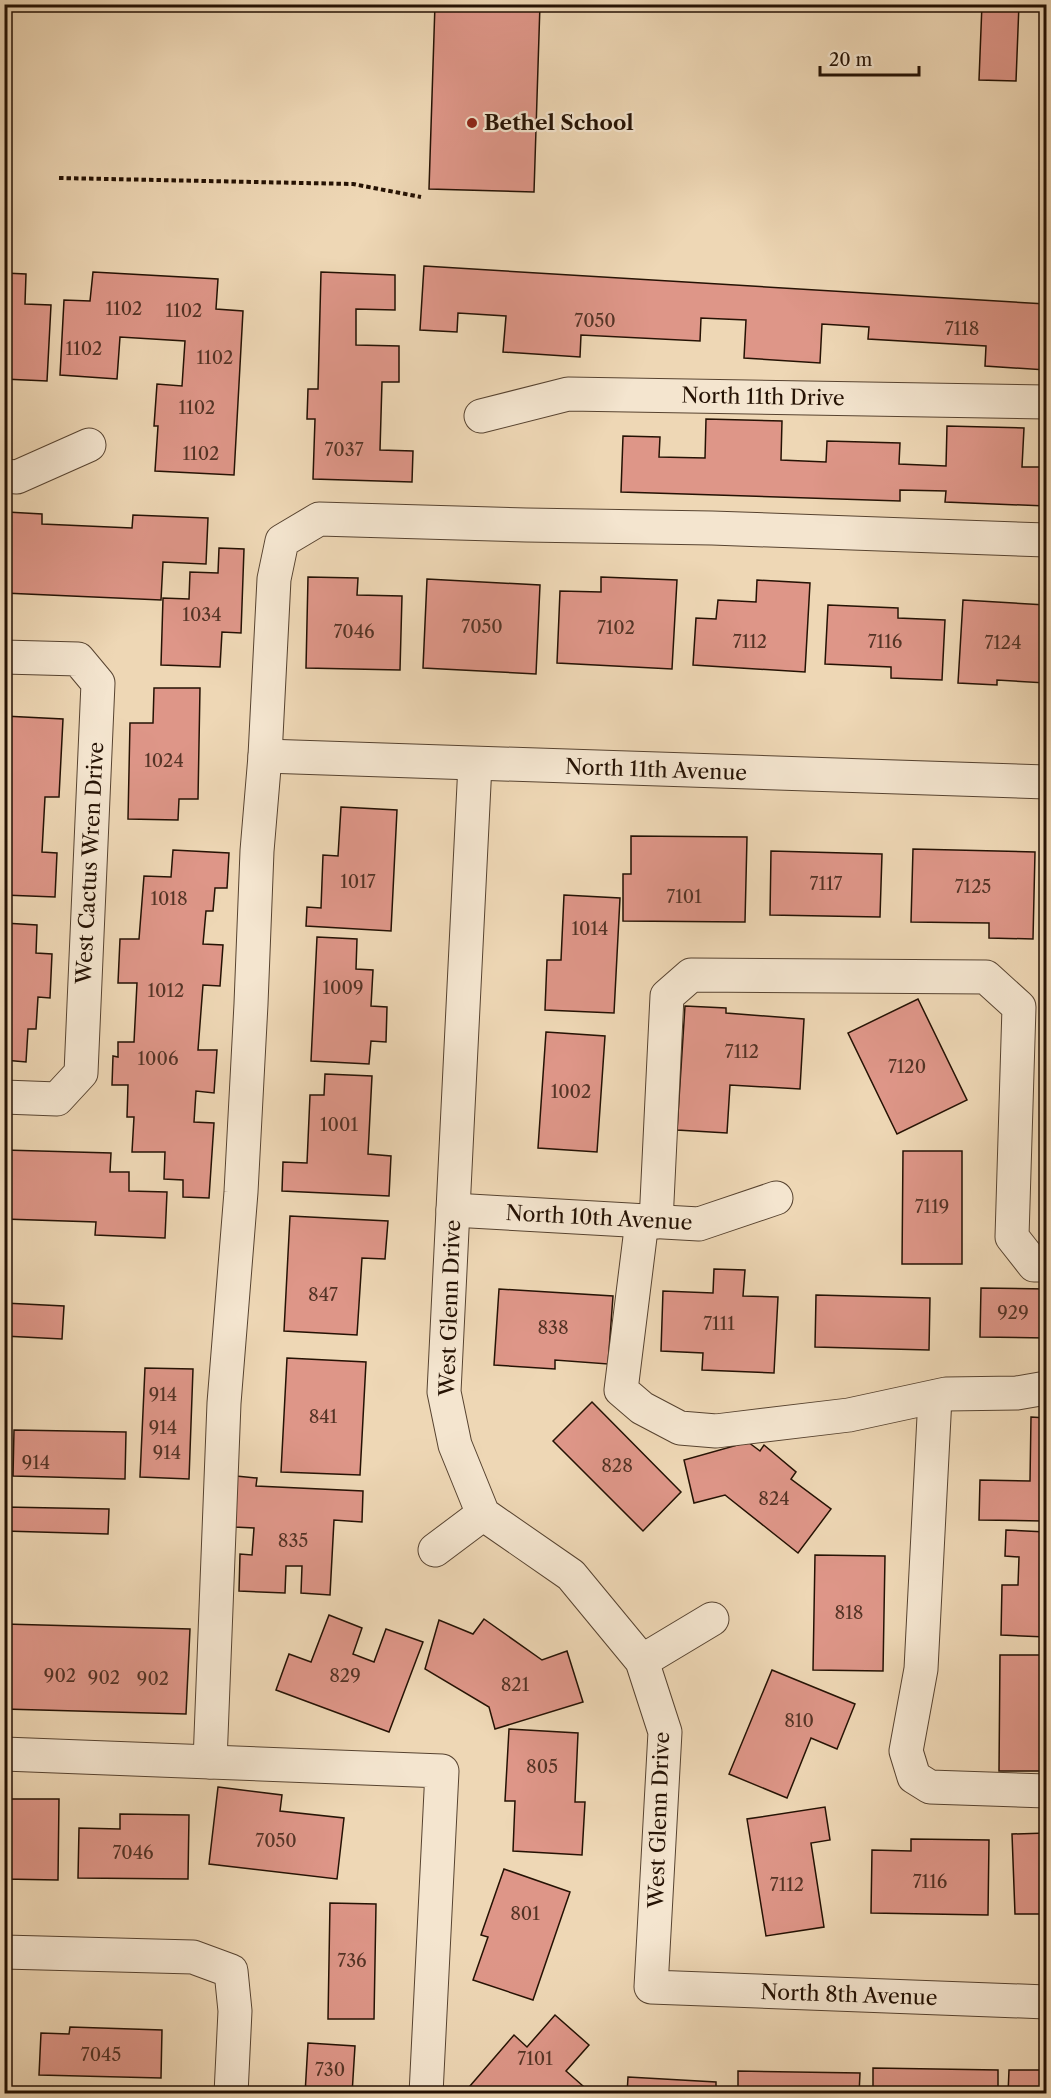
<svg xmlns="http://www.w3.org/2000/svg" width="1051" height="2098" font-family="'Libre Caslon Text',serif">
<style>
.building{fill:#de9688;stroke:#251204;stroke-width:1.5}
.lines{fill:none;stroke-linecap:round;stroke-linejoin:round}
.minor-casing{stroke:#574330;stroke-width:35}
.path{stroke:#251204;stroke-width:4;stroke-dasharray:4.5 3;stroke-linecap:butt}
.minor{stroke:#f4e5cf;stroke-width:33}
.poi-dot{fill:#8f2418;stroke:#f4e5cf;stroke-width:2}
.labels{text-anchor:middle;stroke-width:4.5;stroke-linejoin:round;paint-order:stroke}
.number-label{font-size:18px;fill:#533325}
.poi-label{font-size:21px;font-weight:bold;fill:#251204;stroke:#f4e5cf;text-anchor:start}
.street-label{font-size:21px;fill:#251204;stroke:#f4e5cf}
</style>
<rect width="100%" height="100%" fill="#eed7b5"/>
<filter id="stains"><feTurbulence type="fractalNoise" baseFrequency=".00333" numOctaves="4"/><feColorMatrix values="0 0 0 0 .2 0 0 0 0 .09 0 0 0 0 .02 0 0 0 .5 -.17"/></filter>
<radialGradient id="worn" r=".72"><stop offset=".6" stop-color="#630" stop-opacity="0"/><stop offset="1" stop-color="#630" stop-opacity=".3"/></radialGradient>
<g class="building">
<path d="M435,4H540L534,192L429,189Z"/>
<path d="M982,4H1019L1016,81L979,80Z"/>
<path d="M424,266L1046,304V370L985,366L986,346L868,339L869,327L822,324L820,363L744,358L746,320L701,318L700,341L581,335L580,357L503,352L506,316L458,313L457,332L420,330Z"/>
<path d="M93,272L218,279L216,309L243,311L234,475L155,471L158,426H154L157,384L182,386L185,341L120,337L117,379L60,375L64,300L90,301Z"/>
<path d="M321,272L395,275V310L356,309V345L399,346V382H382L380,450L413,451L412,482L313,479L315,419H307L308,389H318Z"/>
<path d="M4,273L26,274L25,304L51,305L47,381L4,379Z"/>
<path d="M706,419L782,421L781,460L826,462L827,441L900,443L899,464L946,466L947,426L1024,428L1022,467H1046V506L945,502L946,491L900,490V501L621,492L623,436L660,437L659,457L705,458Z"/>
<path d="M7,512L42,514V524L132,528L133,515L208,518L206,564L163,562L161,600L4,593Z"/>
<path d="M219,548L244,549L241,633L222,632L220,667L161,665L163,598L189,599L190,572L218,573Z"/>
<path d="M308,577L358,578L357,595L402,596L400,670L306,668Z"/>
<path d="M601,577L677,580L672,669L557,663L560,591L601,592Z"/>
<path d="M427,579L540,585L536,674L423,668Z"/>
<path d="M757,580L810,583L805,672L693,665L696,618L716,619L718,600L756,602Z"/>
<path d="M963,600L1046,605V683L997,680V685L958,683Z"/>
<path d="M828,605L898,608V618L945,620L942,680L891,678V667L825,664Z"/>
<path d="M154,688H200L198,799H179L178,820L128,819L130,723H153Z"/>
<path d="M4,716L63,719L59,797H45L42,852L57,853L55,897L4,895Z"/>
<path d="M341,807L397,810L391,931L306,926L307,907L321,908L323,855L338,856Z"/>
<path d="M631,836L747,837L745,922L623,921V874H631Z"/>
<path d="M913,849L1035,852L1033,939L989,938V923L911,922Z"/>
<path d="M173,850L229,853L227,888H215L213,911H206L203,944L223,945L220,986L203,985L198,1050H217L214,1093L196,1091L194,1122L214,1123L209,1198L183,1197V1180L164,1179L165,1152H132L134,1117H127L128,1085H112L113,1056L118,1057V1042H134L137,983H118L120,939H139L144,876L171,877Z"/>
<path d="M771,851L882,854L880,917L770,915Z"/>
<path d="M564,895L620,898L614,1013L545,1010L547,960H561Z"/>
<path d="M4,923L37,925L36,953L52,954L50,998L38,997L36,1029H28L26,1062L4,1060Z"/>
<path d="M317,937L357,939L356,969L373,970L371,1006L387,1007L386,1042L371,1041L369,1064L311,1061Z"/>
<path d="M918,999L967,1100L897,1134L848,1033Z"/>
<path d="M685,1006L726,1008V1013L804,1019L800,1089L730,1085L727,1133L677,1130Z"/>
<path d="M546,1032L605,1036L597,1152L538,1148Z"/>
<path d="M325,1074L372,1076L368,1154L391,1156L389,1196L282,1191L283,1162L307,1163L310,1095H324Z"/>
<path d="M4,1150L111,1153L110,1172H129V1191L167,1192L165,1238L95,1235L96,1222L4,1219Z"/>
<path d="M903,1151H962V1264H902Z"/>
<path d="M290,1216L388,1221L385,1259L362,1258L357,1335L284,1331Z"/>
<path d="M714,1269L745,1270L743,1296L778,1297L774,1373L702,1370L703,1353L661,1351L663,1291L713,1293Z"/>
<path d="M981,1288L1046,1289V1338L980,1337Z"/>
<path d="M499,1289L613,1296L608,1364L555,1360V1369L494,1365Z"/>
<path d="M816,1295L930,1298L929,1350L815,1347Z"/>
<path d="M4,1303L64,1306L62,1339L4,1336Z"/>
<path d="M287,1358L366,1362L360,1475L281,1472Z"/>
<path d="M145,1368L193,1369L189,1479L140,1477Z"/>
<path d="M592,1402L681,1492L643,1531L553,1441Z"/>
<path d="M1031,1417L1046,1418V1489H1043L1042,1521L979,1520L980,1480L1030,1481Z"/>
<path d="M14,1430L126,1432L125,1479L13,1476Z"/>
<path d="M748,1442L760,1451L764,1445L796,1472L791,1479L831,1509L798,1553L725,1495L694,1503L684,1460Z"/>
<path d="M236,1476L257,1478L256,1486L363,1491L362,1522L334,1520L330,1595L301,1593L302,1566H286L285,1593L239,1591L240,1554L252,1555L254,1528L234,1527Z"/>
<path d="M4,1507L109,1509L108,1534L4,1531Z"/>
<path d="M1006,1530L1046,1532V1637L1001,1635L1002,1585H1018L1019,1557L1005,1556Z"/>
<path d="M815,1555L885,1556L883,1671L813,1670Z"/>
<path d="M329,1615L362,1628L353,1654L374,1662L386,1629L423,1642L389,1732L276,1690L289,1654L311,1662Z"/>
<path d="M484,1619L542,1660L567,1651L583,1702L495,1729L489,1707L425,1669L439,1620L473,1634Z"/>
<path d="M4,1624L190,1629L186,1714L4,1709Z"/>
<path d="M1000,1655H1046V1771H999Z"/>
<path d="M772,1670L855,1704L837,1749L811,1738L787,1798L729,1774Z"/>
<path d="M509,1729L578,1733L575,1802H585L582,1855L513,1851L515,1801H505Z"/>
<path d="M218,1787L282,1795L280,1811L344,1818L337,1879L209,1864Z"/>
<path d="M4,1799H59L58,1880L4,1879Z"/>
<path d="M825,1807L830,1840L811,1843L824,1927L766,1936L747,1819Z"/>
<path d="M120,1814L189,1815L188,1879L78,1878L79,1828L120,1829Z"/>
<path d="M1046,1833V1914H1015L1012,1834Z"/>
<path d="M911,1839L989,1840L988,1915L871,1913L872,1850L911,1851Z"/>
<path d="M504,1869L570,1892L533,2000L473,1980L488,1937L481,1935Z"/>
<path d="M330,1903L376,1904L374,2019H328Z"/>
<path d="M555,2015L589,2045L566,2071L583,2086L576,2094H479L470,2086L514,2035L527,2047Z"/>
<path d="M70,2027L162,2030L161,2078L39,2075L41,2033L69,2034Z"/>
<path d="M308,2043L355,2046L352,2094H305Z"/>
<path d="M873,2068L998,2070V2094H873Z"/>
<path d="M1009,2070H1046V2094H1008Z"/>
<path d="M738,2071L860,2073L859,2094H738Z"/>
<path d="M628,2077L716,2082V2094H627Z"/>
</g>
<g class="lines">
<defs>
<g id="minor">
<path d="M481,416L568,394L1046,402"/>
<path d="M4,476L17,477L89,445"/>
<path d="M4,657L78,659L98,683L81,1073L57,1099L4,1097"/>
<path d="M265,756L1046,782"/>
<path d="M475,764L444,1392L455,1445L483,1514L571,1575L642,1661L665,1732L651,1987L1046,2002"/>
<path d="M453,1210L699,1224L776,1198"/>
<path d="M642,1221L621,1390L642,1408L680,1428L716,1431L849,1415L946,1394L1017,1393L1046,1388"/>
<path d="M656,1222L667,996L691,975L986,977L1019,1007L1012,1237L1034,1265H1046"/>
<path d="M935,1397L921,1669L906,1751L914,1777L930,1787L1046,1791"/>
<path d="M435,1550L483,1514"/>
<path d="M642,1661L712,1619"/>
<path d="M4,1754L442,1771L426,2094"/>
<path d="M210,1762L224,1403L241,1192L251,1004L257,851L265,756L274,579L282,541L319,519L526,525L712,528L1046,540"/>
<path d="M4,1952L193,1957L231,1971L235,2011L231,2094"/>
</g>
</defs>
<use href="#minor" class="minor-casing"/>
<path class="path" d="M59,178L353,184L421,197"/>
<use href="#minor" class="minor"/>
</g>
<circle class="poi-dot" cx="472" cy="123" r="6"/>
<g class="labels">
<g class="number-label">
<text x="124" y="315">1102</text>
<text x="184" y="317">1102</text>
<text x="595" y="327">7050</text>
<text x="962" y="335">7118</text>
<text x="84" y="355">1102</text>
<text x="215" y="364">1102</text>
<text x="197" y="414">1102</text>
<text x="344" y="456">7037</text>
<text x="201" y="460">1102</text>
<text x="202" y="621">1034</text>
<text x="482" y="633">7050</text>
<text x="616" y="634">7102</text>
<text x="354" y="638">7046</text>
<text x="750" y="648">7112</text>
<text x="885" y="648">7116</text>
<text x="1003" y="649">7124</text>
<text x="164" y="767">1024</text>
<text x="358" y="888">1017</text>
<text x="826" y="890">7117</text>
<text x="973" y="893">7125</text>
<text x="684" y="903">7101</text>
<text x="169" y="905">1018</text>
<text x="590" y="935">1014</text>
<text x="343" y="994">1009</text>
<text x="166" y="997">1012</text>
<text x="742" y="1058">7112</text>
<text x="158" y="1065">1006</text>
<text x="907" y="1073">7120</text>
<text x="571" y="1098">1002</text>
<text x="339" y="1131">1001</text>
<text x="932" y="1213">7119</text>
<text x="323" y="1301">847</text>
<text x="1013" y="1319">929</text>
<text x="719" y="1330">7111</text>
<text x="553" y="1334">838</text>
<text x="163" y="1401">914</text>
<text x="323" y="1423">841</text>
<text x="163" y="1434">914</text>
<text x="167" y="1459">914</text>
<text x="36" y="1469">914</text>
<text x="617" y="1472">828</text>
<text x="774" y="1505">824</text>
<text x="293" y="1547">835</text>
<text x="849" y="1619">818</text>
<text x="60" y="1682">902</text>
<text x="345" y="1682">829</text>
<text x="104" y="1684">902</text>
<text x="153" y="1685">902</text>
<text x="515" y="1691">821</text>
<text x="799" y="1727">810</text>
<text x="542" y="1773">805</text>
<text x="276" y="1847">7050</text>
<text x="133" y="1859">7046</text>
<text x="930" y="1888">7116</text>
<text x="787" y="1891">7112</text>
<text x="525" y="1920">801</text>
<text x="352" y="1967">736</text>
<text x="101" y="2061">7045</text>
<text x="535" y="2065">7101</text>
<text x="330" y="2076">730</text>
</g>
<g class="poi-label">
<text x="484" y="130">Bethel School</text>
</g>
<g class="street-label">
<text transform="translate(763 397) rotate(1)" y="7">North 11th Drive</text>
<text transform="translate(656 770) rotate(2)" y="7">North 11th Avenue</text>
<text transform="translate(90 863) rotate(-87)" y="7">West Cactus Wren Drive</text>
<text transform="translate(599 1218) rotate(3)" y="7">North 10th Avenue</text>
<text transform="translate(450 1308) rotate(-88)" y="7">West Glenn Drive</text>
<text transform="translate(659 1820) rotate(-88)" y="7">West Glenn Drive</text>
<text transform="translate(849 1995) rotate(2)" y="7">North 8th Avenue</text>
</g>
</g>
<rect width="1051" height="2098" fill="none" stroke="#eed7b5" stroke-width="24"/>
<rect x="6" y="6" width="1039" height="2086" fill="none" stroke="#251204" stroke-width="3"/>
<rect x="12" y="12" width="1027" height="2074" fill="none" stroke="#251204" stroke-width="1.5"/>
<path d="M820 66v9h99v-9" fill="none" stroke="#251204" stroke-width="3"/>
<text x="829" y="66" font-size="18" fill="#251204" stroke="#f4e5cf" stroke-width="4.5" paint-order="stroke">20 m</text>
<rect width="100%" height="100%" filter="url(#stains)"/>
<rect width="100%" height="100%" fill="url(#worn)"/>
</svg>
